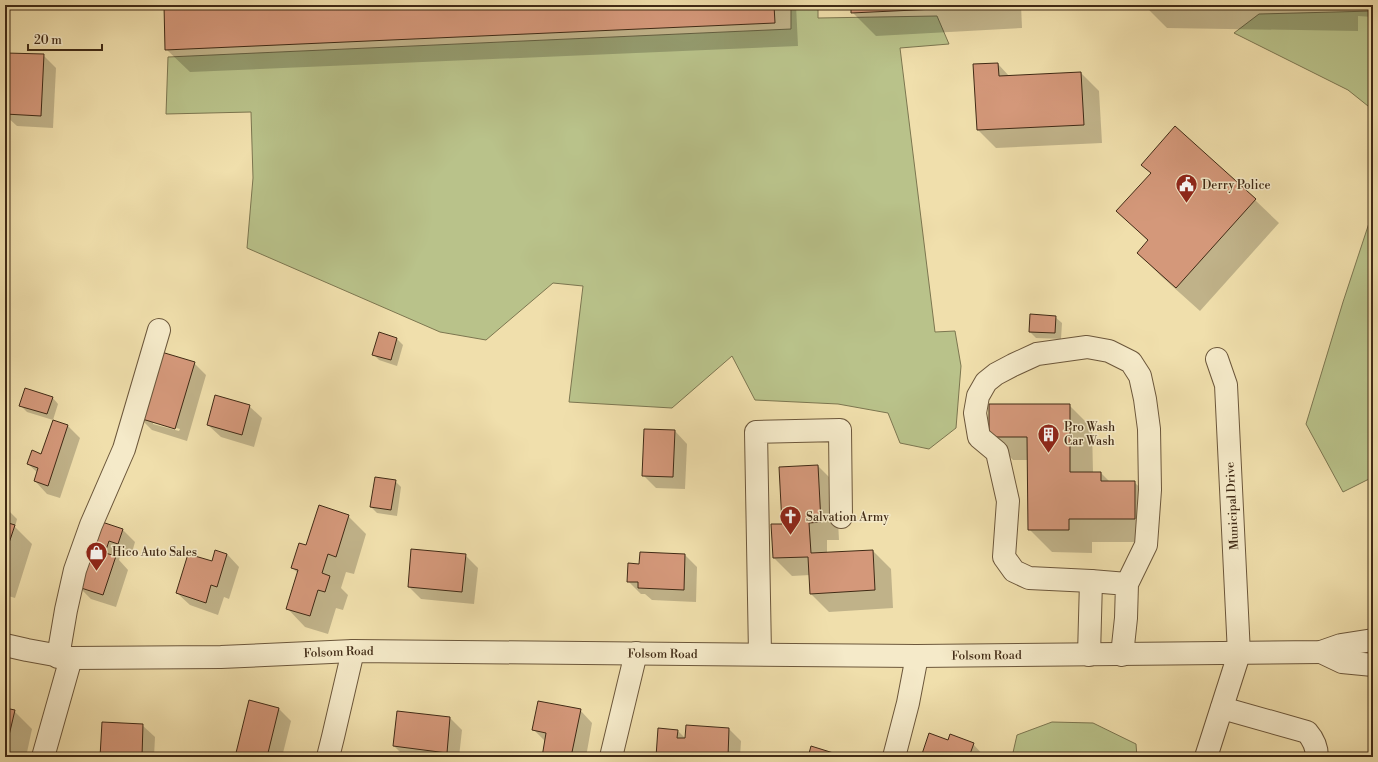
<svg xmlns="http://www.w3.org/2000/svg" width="1378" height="762" font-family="'Libre Bodoni',serif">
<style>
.green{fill:#b9c28a;stroke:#7c7650}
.shadow{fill:#0003;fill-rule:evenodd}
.building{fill:#d4987a;stroke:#402a15}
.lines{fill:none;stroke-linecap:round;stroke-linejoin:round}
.minor-casing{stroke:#6c573b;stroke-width:24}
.minor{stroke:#f5eac9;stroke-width:22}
.labels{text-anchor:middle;stroke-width:3;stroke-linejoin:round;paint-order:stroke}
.poi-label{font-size:12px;fill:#402a15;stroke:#f5eac9;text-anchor:start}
.street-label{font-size:12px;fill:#402a15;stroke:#f5eac9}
</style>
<rect width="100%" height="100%" fill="#f0dfac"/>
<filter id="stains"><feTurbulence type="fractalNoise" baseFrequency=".005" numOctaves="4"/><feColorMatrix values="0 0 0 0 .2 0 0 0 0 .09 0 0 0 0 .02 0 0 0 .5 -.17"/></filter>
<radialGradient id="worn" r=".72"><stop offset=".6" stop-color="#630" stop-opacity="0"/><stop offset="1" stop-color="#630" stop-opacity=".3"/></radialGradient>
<g class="green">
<path d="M791,5H818V18L937,16L949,44L900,48L935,332L955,331L961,366L956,428L929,449L900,443L888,413L838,404L755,400L732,356L672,408L569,402L583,286L553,283L486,340L440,332L247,248L253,178L251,112L166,114L168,57L791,29Z"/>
<path d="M1373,11V110L1348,90L1234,33L1259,14Z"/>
<path d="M1373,211V477L1343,492L1306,424L1343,302Z"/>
<path d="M1052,722L1093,723L1136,744L1137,757H1012L1017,735Z"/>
</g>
<g class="shadow">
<path d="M165,5H796L798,46L190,72L166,49Z"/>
<path d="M852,5H1021L1022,28L876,36L852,12Z"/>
<path d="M1144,5H1373V17L1358,16V31L1167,28Z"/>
<path d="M7,54L43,55L56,68L53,128L17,126L5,115Z"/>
<path d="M998,64L1010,77L1081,73L1099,91L1102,143L996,148L978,130Z"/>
<path d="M1175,128L1255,200L1279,223L1200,311L1161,276L1138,253L1148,241L1118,211L1152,174L1142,165Z"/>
<path d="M1055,317L1062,323L1061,339L1036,338L1030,332Z"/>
<path d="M379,334L397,339L403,345L397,366L379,360L373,354Z"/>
<path d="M194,363L206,375L187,441L152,430L140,418ZM153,421L180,429L179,431L153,424Z"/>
<path d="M52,397L58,404L53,420L27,412L21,406Z"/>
<path d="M1069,405L1092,428L1093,473H1101L1110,482H1134L1158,505V542H1092V553L1052,552L1029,529V460H1013L990,437Z"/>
<path d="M249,406L262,418L254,447L221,437L208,425Z"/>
<path d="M68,426L80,438L60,498L47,494L35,481L38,473L28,464L42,455Z"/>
<path d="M675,431L687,444L685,489L656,488L643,475Z"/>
<path d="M818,466L836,484L839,540H827V553L873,551L891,569L893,608L829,612L811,594L810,575L792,576L774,558L783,524Z"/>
<path d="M395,481L401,487L397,516L377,513L371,507Z"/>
<path d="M5,507L17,519L15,527L32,544L15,598L5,595Z"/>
<path d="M348,516L366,534L354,574L346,572L341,588L348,595L343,610L336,608L328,634L305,627L287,608L298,573L292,568Z"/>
<path d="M100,522L123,530L135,542L131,556L121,553L119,560L128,570L116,607L91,599L79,587Z"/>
<path d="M227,554L239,567L229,599L224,597L218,615L190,605L177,593L212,562Z"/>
<path d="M465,555L478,568L474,604L421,599L409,587Z"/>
<path d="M685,555L697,567L696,602L652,600L645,594H641L628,581L640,565Z"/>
<path d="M250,701L279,709L291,721L282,757H236Z"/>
<path d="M5,709L14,711L32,729L26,757H5Z"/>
<path d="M580,710L592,723L586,757H543L546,742L534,730Z"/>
<path d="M450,718L462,730L459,757H405L394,746Z"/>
<path d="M142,725L155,737L154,757H101Z"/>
<path d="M687,726L729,729L741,741L740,757H657L678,731L686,739Z"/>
<path d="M948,741L973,744L985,757H922Z"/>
</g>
<g class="building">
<path d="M164,5H774L775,23L165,50Z"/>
<path d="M851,5H999V6L851,13Z"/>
<path d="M1142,5H1335V8Z"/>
<path d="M6,53L44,54L41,116L5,114Z"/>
<path d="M998,63L999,76L1081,72L1084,125L977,130L973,64Z"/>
<path d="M1175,126L1256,199L1176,288L1137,253L1148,240L1116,211L1151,173L1141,165Z"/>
<path d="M1030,314L1056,316L1055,333L1029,332Z"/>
<path d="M379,332L397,338L391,360L372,355Z"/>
<path d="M158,351L195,362L175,429L139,418Z"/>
<path d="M25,388L53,397L47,414L19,406Z"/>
<path d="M215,395L250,405L242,435L207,425Z"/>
<path d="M989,404H1070V472H1101V481H1135V519H1069V530H1028L1027,437H989Z"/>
<path d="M53,420L68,425L48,486L34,481L38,468L27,464L32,450L41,454Z"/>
<path d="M644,429L675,430L673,477L642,476Z"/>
<path d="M818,465L821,522L809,523L811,553L873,550L875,590L810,594L808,557L773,558L771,524H782L779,467Z"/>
<path d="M375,477L396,480L391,510L370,507Z"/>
<path d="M319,505L349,515L336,557L328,554L322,573L330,576L325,592L318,590L310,616L286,609L298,570L291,568L299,543L306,545Z"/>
<path d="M99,521L123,529L118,544L109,541L105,553L116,556L103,595L78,587Z"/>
<path d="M5,522L15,525L5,555Z"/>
<path d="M411,549L466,554L462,592L408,587Z"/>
<path d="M215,550L227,554L217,587L211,585L206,603L176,593L188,554L212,561Z"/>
<path d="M640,552L685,554L684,590L638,588V582H627L628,563L639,564Z"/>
<path d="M249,700L279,708L267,757H235Z"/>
<path d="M538,701L581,709L571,757H542L546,733L532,730Z"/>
<path d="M5,708L15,710L7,744L5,743Z"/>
<path d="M397,711L450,717L447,753L393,746Z"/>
<path d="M102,722L143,724L142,757H100Z"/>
<path d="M686,725L729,728L728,757H656L658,728L678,730L677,738H685Z"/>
<path d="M929,733L948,740L950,734L974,743L969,757H921Z"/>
<path d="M811,746L843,756V757H808Z"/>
</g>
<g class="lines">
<defs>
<g id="minor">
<path id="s1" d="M5,645L27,650L71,658L221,657L353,651L917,656L1321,652L1341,645L1373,640"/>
<path d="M1321,652L1342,662L1373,665"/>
<path d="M760,654L756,432L840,430L841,517"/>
<path d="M1089,655L1091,581"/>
<path d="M1122,655L1126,618L1127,584L1146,545L1150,490L1149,429L1145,399L1140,376L1131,362L1109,351L1087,347L1037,354L1013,365L996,374L986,382L978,396L975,413L979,437L997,452L1008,501L1004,557L1014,571L1029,578L1091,581L1127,584"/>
<path d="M58,657L66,610L75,570L91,525L124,449L159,330"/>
<path d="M1222,708L1307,732C1314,740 1317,747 1317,757"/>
<path d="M43,757L71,658"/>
<path d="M328,757L333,737L353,651"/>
<path d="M611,757L636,653"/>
<path d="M894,757L908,703L917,656"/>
<path d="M1206,757L1239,654L1226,385L1217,359"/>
</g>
</defs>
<use href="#minor" class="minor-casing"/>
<use href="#minor" class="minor"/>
</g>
<defs>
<symbol id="civic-pin" viewBox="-11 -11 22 30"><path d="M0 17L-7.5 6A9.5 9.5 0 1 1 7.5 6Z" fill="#8f2418" stroke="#f5eac9"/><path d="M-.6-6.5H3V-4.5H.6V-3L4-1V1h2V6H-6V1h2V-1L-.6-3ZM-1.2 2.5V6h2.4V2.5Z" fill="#fff"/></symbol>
<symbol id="building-pin" viewBox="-11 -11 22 30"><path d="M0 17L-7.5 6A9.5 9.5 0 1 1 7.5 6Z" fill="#8f2418" stroke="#f5eac9"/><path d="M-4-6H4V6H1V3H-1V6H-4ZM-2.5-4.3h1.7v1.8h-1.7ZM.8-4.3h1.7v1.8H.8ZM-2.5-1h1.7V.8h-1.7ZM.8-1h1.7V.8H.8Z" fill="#fff"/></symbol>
<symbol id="church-pin" viewBox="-11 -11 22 30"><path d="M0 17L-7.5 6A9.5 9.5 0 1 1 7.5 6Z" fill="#8f2418" stroke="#f5eac9"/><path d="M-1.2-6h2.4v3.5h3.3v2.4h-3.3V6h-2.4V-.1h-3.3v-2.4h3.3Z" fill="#fff"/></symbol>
<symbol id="shop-pin" viewBox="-11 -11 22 30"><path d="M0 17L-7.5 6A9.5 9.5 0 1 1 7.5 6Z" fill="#8f2418" stroke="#f5eac9"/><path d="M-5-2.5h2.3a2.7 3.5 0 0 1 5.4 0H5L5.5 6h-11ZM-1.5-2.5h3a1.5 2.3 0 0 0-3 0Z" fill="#fff"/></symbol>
</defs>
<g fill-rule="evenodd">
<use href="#civic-pin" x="1174" y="172" width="25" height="34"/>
<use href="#building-pin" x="1036" y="422" width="25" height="34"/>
<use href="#church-pin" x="778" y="504" width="25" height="34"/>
<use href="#shop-pin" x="84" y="540" width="25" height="34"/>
</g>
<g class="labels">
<g class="poi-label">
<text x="1202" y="189">Derry Police</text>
<text x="1064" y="431">Pro Wash<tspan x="1064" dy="14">Car Wash</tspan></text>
<text x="806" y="521">Salvation Army</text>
<text x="112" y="556">Hico Auto Sales</text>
</g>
<g class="street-label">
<text transform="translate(1232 506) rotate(-93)" y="4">Municipal Drive</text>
<text dy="4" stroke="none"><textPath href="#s1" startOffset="335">Folsom Road</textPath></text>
<text dy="4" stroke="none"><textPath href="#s1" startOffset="659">Folsom Road</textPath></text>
<text dy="4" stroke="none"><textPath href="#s1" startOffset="983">Folsom Road</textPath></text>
</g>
</g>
<rect width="1378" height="762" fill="none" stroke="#f0dfac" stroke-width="20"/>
<rect x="6" y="6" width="1366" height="750" fill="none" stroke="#402a15" stroke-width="2"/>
<rect x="10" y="10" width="1358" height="742" fill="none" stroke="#402a15"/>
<path d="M28 44v6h74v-6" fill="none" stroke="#402a15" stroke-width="2"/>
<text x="34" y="44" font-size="12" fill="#402a15" stroke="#f5eac9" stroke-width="3" paint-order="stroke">20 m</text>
<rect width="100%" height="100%" filter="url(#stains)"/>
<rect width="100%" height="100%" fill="url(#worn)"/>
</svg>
